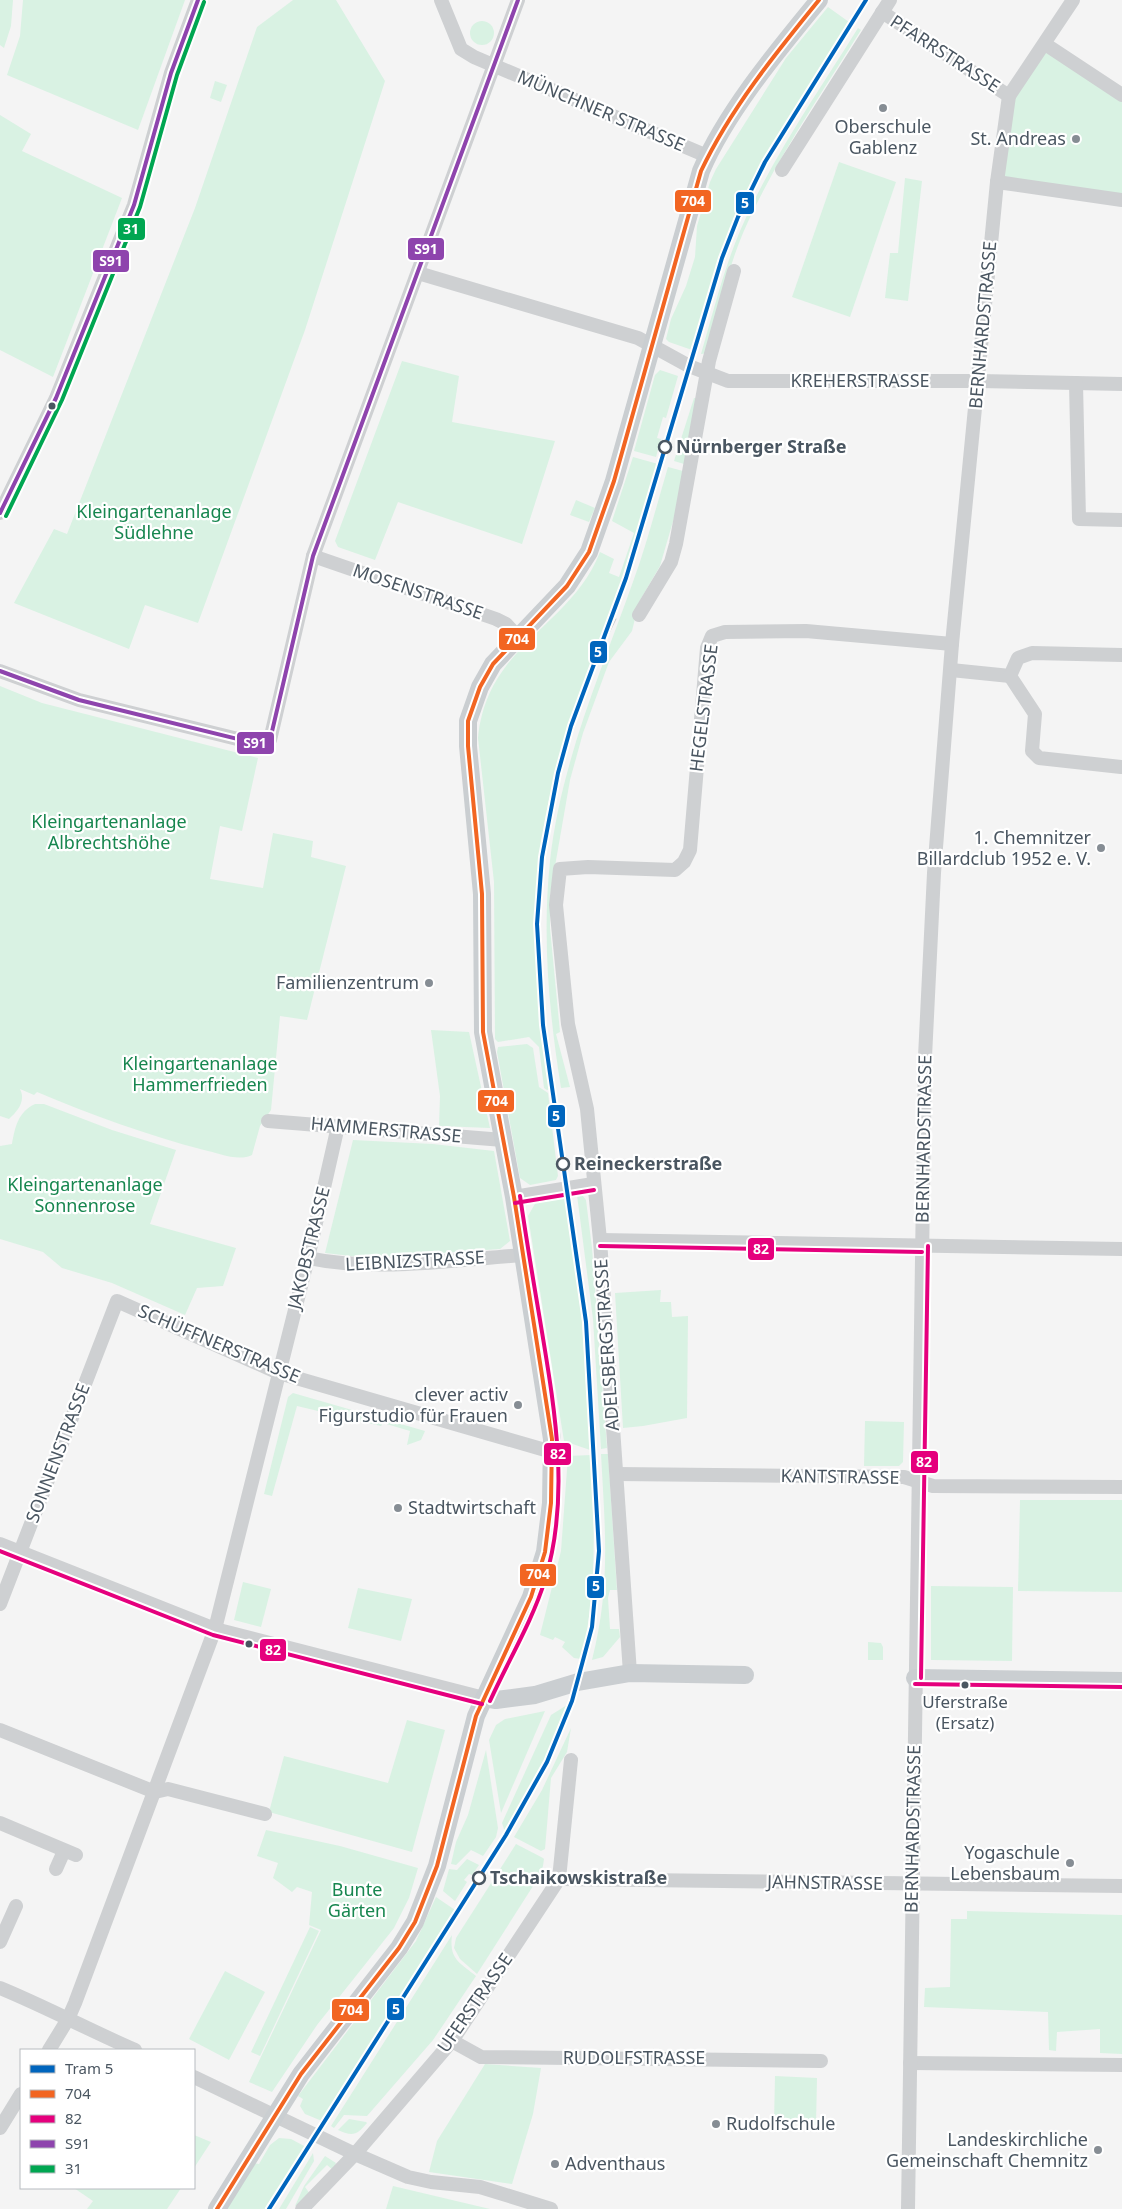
<svg xmlns="http://www.w3.org/2000/svg" width="1122" height="2209" font-family="'Noto Sans',sans-serif">
<style>
.green{fill:#d9f2e3}
.lines{fill:none;stroke-linecap:round;stroke-linejoin:round}
.minor{stroke:#ced0d2;stroke-width:14}
.major{stroke:#caced1;stroke-width:18}
.tram{stroke:#c9cacc;stroke-width:1}
.bus-1-casing{stroke:#fff;stroke-width:8}
.bus-2-casing{stroke:#fff;stroke-width:8}
.bus-3-casing{stroke:#fff;stroke-width:8}
.bus-4-casing{stroke:#fff;stroke-width:8}
.bus-1{stroke:#f26522;stroke-width:4}
.bus-2{stroke:#e5007d;stroke-width:4}
.bus-3{stroke:#8e44ad;stroke-width:4}
.bus-4{stroke:#00a651;stroke-width:4}
.tram-1-casing{stroke:#fff;stroke-width:8}
.tram-1{stroke:#0065bd;stroke-width:4}
.poi-dot{fill:#868d94;stroke:#fff;stroke-width:2}
.bus-dot{fill:#4a5661;stroke:#fff;stroke-width:2}
.stop-dot{fill:#fff;stroke:#4a5661;stroke-width:2.5}
.labels{text-anchor:middle;stroke-width:4.5;stroke-linejoin:round;paint-order:stroke}
.bus-label{font-size:17px;fill:#4a5661;stroke:#fff}
.street-label{font-size:18px;fill:#4a5661;stroke:#fff}
.poi-label{font-size:18px;fill:#4a5661;stroke:#fff;text-anchor:end}
.stop-label{font-size:18px;font-weight:bold;fill:#4a5661;stroke:#fff;text-anchor:start}
.park-label{font-size:18px;fill:#17864f;stroke:#fff}
.line-badge{stroke:#fff;stroke-width:2}
.badge-label{font-size:14px;text-anchor:middle;font-weight:bold;fill:#fff}
</style>
<rect width="100%" height="100%" fill="#f4f4f4"/>
<g class="green">
<path d="M0,0H13L11,26L4,48L0,45Z"/>
<path d="M23,0H185L138,130L7,75L20,36Z"/>
<path d="M293,0H336L385,81L305,330L198,623L145,605L129,649L14,603L54,529L67,534L195,208L257,27Z"/>
<path d="M828,7L849,22L750,184L721,253L692,350L669,342L666,339L671,319L686,286L695,257L697,226L710,182L716,169L786,58Z"/>
<circle cx="482" cy="33" r="12"/>
<path d="M858,28L861,30C820,96 774,162 743,233C727,271 718,313 709,353L701,354C713,313 723,271 740,231C771,159 817,94 858,28Z"/>
<path d="M1045,44L1122,95V199L998,176L1009,96Z"/>
<path d="M215,81L227,85L221,102L210,98Z"/>
<path d="M0,115L31,134L22,151L122,198L53,377L0,350Z"/>
<path d="M839,162L896,182L850,317L792,297Z"/>
<path d="M905,178L922,181L908,301L885,298L890,253H898Z"/>
<path d="M402,361L459,376L452,422L555,441L522,544L398,502L375,560L338,547L335,541Z"/>
<path d="M660,370L678,376L666,418L663,417L657,438L661,439L656,457L634,451L655,375Z"/>
<path d="M694,398H696L684,464L674,461Z"/>
<path d="M633,457L658,464C645,508 632,552 617,595C588,676 555,751 542,837C530,921 537,1005 550,1089L547,1090L544,1088L539,1047L529,1037L498,1042L495,1039L494,882L478,738C487,644 571,627 600,552L614,559L609,573L619,577L634,533L612,521Z"/>
<path d="M668,467L683,471L676,511L660,566L639,602L632,631L609,662L583,733L570,780L550,895V928L560,1032L556,1034L570,1087L561,1088C549,1012 542,938 550,861C561,762 601,672 634,579C647,543 657,504 668,467Z"/>
<path d="M576,500L595,508L589,522L570,515Z"/>
<path d="M0,686L42,703L258,758L242,831L220,826L210,879L263,888L273,833L313,841L311,857L346,866L307,1020L280,1016L271,1110L260,1126L252,1155C238,1162 218,1153 204,1150C146,1135 92,1115 37,1092L34,1095L20,1089C26,1101 18,1111 9,1119L0,1116Z"/>
<path d="M431,1030L469,1032L490,1128L439,1126L440,1096Z"/>
<path d="M527,1044L533,1048L539,1087L548,1093L558,1176L556,1180L530,1185L520,1178L497,1052L498,1047Z"/>
<path d="M35,1104H44L112,1130L176,1150L150,1224L236,1248L223,1286L197,1288L185,1315L112,1283L62,1268L43,1252L0,1239V1146L12,1144C15,1127 18,1112 35,1104Z"/>
<path d="M353,1140L433,1144L494,1151L510,1241L500,1249L368,1258L325,1253Z"/>
<path d="M577,1195H582L586,1200L592,1248L607,1448L601,1449L593,1319Z"/>
<path d="M567,1197L582,1321L590,1450L564,1441L528,1216L536,1202Z"/>
<path d="M661,1290L660,1302H671L672,1317L688,1316L687,1418L643,1426L623,1428L615,1293Z"/>
<path d="M293,1393L425,1431L421,1440L407,1445L410,1431L383,1423L381,1426L297,1406L272,1496L264,1494L288,1397Z"/>
<path d="M865,1421L904,1422L903,1462L899,1466H864Z"/>
<path d="M601,1454H608L617,1590H610L608,1598L610,1629H619L620,1637L603,1657L592,1660C611,1586 605,1528 601,1454Z"/>
<path d="M591,1455C594,1524 598,1591 581,1659L574,1658L562,1647L565,1642L555,1637L553,1640L540,1635L561,1551L568,1456Z"/>
<path d="M1020,1500H1122V1592L1018,1591Z"/>
<path d="M243,1582L271,1589L261,1627L234,1620Z"/>
<path d="M931,1586L1013,1587L1012,1661L931,1660Z"/>
<path d="M358,1588L412,1599L401,1641L348,1628Z"/>
<path d="M868,1642L881,1643L883,1647V1660H868Z"/>
<path d="M567,1705L541,1769L505,1832L502,1823L551,1715Z"/>
<path d="M545,1711L501,1813L489,1740L496,1725L505,1719Z"/>
<path d="M407,1720L445,1730L412,1852L269,1812L284,1756L388,1783Z"/>
<path d="M571,1728L567,1752L551,1778L545,1849L541,1851L514,1837L542,1790Z"/>
<path d="M486,1750L498,1828L496,1837L483,1856L471,1850L456,1865L451,1864L456,1842L468,1815Z"/>
<path d="M266,1830L340,1846L418,1868L409,1898L394,1928L317,2025L272,2092L249,2082L321,1930L309,1925L312,1892L297,1887L292,1892L273,1878L278,1863L257,1856Z"/>
<path d="M516,1844L543,1858L544,1859L542,1872L477,1974L460,1959L454,1948L456,1938Z"/>
<path d="M467,1859L479,1865L472,1875L469,1874L464,1880L467,1882L455,1901L443,1891L449,1869L457,1870Z"/>
<path d="M436,1897L455,1910L322,2121L305,2114L300,2106L303,2099L298,2096L416,1941Z"/>
<path d="M967,1911L1122,1915V2054L1100,2053V2029L1057,2032L1056,2051L1049,2050L1048,2012L924,2007L925,1988L950,1987L951,1919H967Z"/>
<path d="M310,1927L319,1931L260,2056L251,2052Z"/>
<path d="M452,1935C449,1959 459,1962 476,1976L433,2040L367,2116L344,2115L334,2128L331,2126Z"/>
<path d="M225,1971L265,1992L229,2060L189,2039Z"/>
<path d="M485,2064L541,2068L533,2114L512,2184L429,2172L437,2141Z"/>
<path d="M775,2076L817,2078L816,2125L774,2123Z"/>
<path d="M349,2119L366,2122L367,2123C357,2135 353,2137 338,2130Z"/>
<path d="M194,2135L211,2142L194,2168Z"/>
<path d="M279,2138L291,2139L306,2147L265,2209H222L254,2163L259,2164L270,2145Z"/>
<path d="M313,2153L314,2161L286,2209H279Z"/>
<path d="M325,2156L336,2163L333,2170L327,2165L305,2187L310,2194L298,2205L295,2206L304,2186Z"/>
<path d="M393,2186L490,2209H386Z"/>
<path d="M74,2188H181L167,2209H87L93,2201Z"/>
</g>
<g class="lines">
<g class="minor">
<path d="M441,0L461,49L474,57L707,156"/>
<path d="M882,12L1009,96"/>
<path d="M1045,44L1122,95"/>
<path d="M782,170L890,0"/>
<path d="M997,182L1122,200"/>
<path d="M418,273L638,338L689,366L728,381H979L1122,384"/>
<path d="M1076,383L1079,519L1122,520"/>
<path d="M0,513L56,398L134,205L171,73L198,0"/>
<path d="M313,556L496,619L506,624L517,636"/>
<path d="M639,615L671,562L676,544L709,361L734,271"/>
<path d="M951,670L1010,676L1018,658L1032,653L1122,655"/>
<path d="M0,671L79,700L262,745L270,740L313,556L518,0"/>
<path d="M1010,676L1035,714L1032,751L1039,758L1121,767"/>
<path d="M268,1121L503,1140"/>
<path d="M514,1197L593,1184"/>
<path d="M600,1240L1122,1249"/>
<path d="M308,1258C375,1272 454,1260 523,1255"/>
<path d="M617,1474L904,1477L933,1486L1122,1487"/>
<path d="M0,1544L215,1629L484,1698"/>
<path d="M0,1604L117,1301L279,1373L552,1452"/>
<path d="M630,1673L600,1240L587,1109L568,1024L556,905L560,869L588,867L675,870L684,862L690,850L707,648L712,636L725,632L806,631L952,644"/>
<path d="M0,1730L155,1792L168,1789L265,1814"/>
<path d="M0,1823L76,1855"/>
<path d="M56,1869L64,1851"/>
<path d="M559,1879L1122,1886"/>
<path d="M0,1942L16,1906"/>
<path d="M0,1988C46,2007 89,2030 135,2050"/>
<path d="M452,2041L481,2057L821,2061"/>
<path d="M49,2050L68,2019L75,2003L215,1629L308,1258L338,1126"/>
<path d="M910,2063L1122,2065"/>
<path d="M194,2077L355,2154L408,2177L431,2182L480,2187L551,2209"/>
<path d="M0,2128L21,2094"/>
<path d="M302,2209L355,2154L452,2041L559,1879L571,1760"/>
<path d="M908,2209L925,1057L934,873L952,644L997,182L1009,96L1073,0"/>
</g>
<g class="major">
<path d="M915,1678L1122,1681"/>
<path d="M484,1698L496,1700L535,1695L578,1682L630,1673L745,1675"/>
<path d="M217,2209L301,2074L399,1948L415,1922L437,1866L476,1716L531,1597L545,1552L551,1503L552,1439L514,1197L483,1032L482,894L468,746V721L480,687L493,664L567,586L589,552L614,481L701,171C726,112 778,50 819,0"/>
</g>
<path class="tram" d="M591,670L616,619"/>
<defs>
<path id="bus-1" d="M217,2209L301,2074L399,1948L415,1922L437,1866L476,1716L531,1597L545,1552L551,1503L552,1439L514,1197L483,1032L482,894L468,746V721L480,687L493,664L567,586L589,552L614,481L701,171C731,108 775,54 819,0"/>
<g id="bus-2">
<path d="M515,1203L594,1190"/>
<path d="M600,1246L922,1252"/>
<path d="M0,1551L213,1635L482,1704"/>
<path d="M921,1678L928,1246"/>
<path d="M915,1684L1122,1687"/>
<path d="M490,1701C508,1661 532,1622 545,1580C571,1495 554,1405 540,1320C533,1279 526,1237 520,1196"/>
</g>
<g id="bus-3">
<path d="M0,513L56,398L134,205L171,73L198,0"/>
<path d="M0,671L79,700L262,745L270,740L313,556L518,0"/>
</g>
<path id="bus-4" d="M6,516L62,400L140,207L177,75L204,2"/>
</defs>
<use href="#bus-1" class="bus-1-casing"/>
<use href="#bus-2" class="bus-2-casing"/>
<use href="#bus-3" class="bus-3-casing"/>
<use href="#bus-4" class="bus-4-casing"/>
<use href="#bus-1" class="bus-1"/>
<use href="#bus-2" class="bus-2"/>
<use href="#bus-3" class="bus-3"/>
<use href="#bus-4" class="bus-4"/>
<defs>
<path id="tram-1" d="M269,2209L506,1835L547,1762L572,1701L592,1627L599,1551L586,1322L543,1025L537,924L542,857L558,773L571,726L626,578L722,258L738,217L765,162L866,0"/>
</defs>
<use href="#tram-1" class="tram-1-casing"/>
<use href="#tram-1" class="tram-1"/>
</g>
<g class="poi-dot">
<circle cx="883" cy="108" r="5"/>
<circle cx="1076" cy="139" r="5"/>
<circle cx="1101" cy="848" r="5"/>
<circle cx="429" cy="983" r="5"/>
<circle cx="518" cy="1405" r="5"/>
<circle cx="398" cy="1508" r="5"/>
<circle cx="1070" cy="1863" r="5"/>
<circle cx="716" cy="2124" r="5"/>
<circle cx="1098" cy="2150" r="5"/>
<circle cx="555" cy="2164" r="5"/>
</g>
<g class="bus-dot">
<circle cx="52" cy="406" r="4.5"/>
<circle cx="249" cy="1644" r="4.5"/>
<circle cx="965" cy="1685" r="4.5"/>
</g>
<g class="stop-dot">
<circle cx="665" cy="447" r="6"/>
<circle cx="563" cy="1164" r="6"/>
<circle cx="479" cy="1878" r="6"/>
</g>
<g class="labels">
<g class="bus-label">
<text x="965" y="1708">Uferstraße<tspan x="965" dy="21">(Ersatz)</tspan></text>
</g>
<g class="street-label">
<text transform="translate(945 54) rotate(33)" y="6">PFARRSTRASSE</text>
<text transform="translate(601 111) rotate(23)" y="6">MÜNCHNER STRASSE</text>
<text transform="translate(983 325) rotate(-85)" y="6">BERNHARDSTRASSE</text>
<text x="860" y="387">KREHERSTRASSE</text>
<text transform="translate(418 592) rotate(19)" y="6">MOSENSTRASSE</text>
<text transform="translate(704 708) rotate(-83)" y="6">HEGELSTRASSE</text>
<text transform="translate(386 1130) rotate(5)" y="6">HAMMERSTRASSE</text>
<text transform="translate(924 1139) rotate(-89)" y="6">BERNHARDSTRASSE</text>
<text transform="translate(309 1248) rotate(-76)" y="6">JAKOBSTRASSE</text>
<text transform="translate(415 1261) rotate(-3)" y="6">LEIBNIZSTRASSE</text>
<text transform="translate(219 1344) rotate(23)" y="6">SCHÜFFNERSTRASSE</text>
<text transform="translate(607 1345) rotate(-94)" y="6">ADELSBERGSTRASSE</text>
<text transform="translate(58 1453) rotate(-69)" y="6">SONNENSTRASSE</text>
<text transform="translate(840 1477) rotate(1)" y="6">KANTSTRASSE</text>
<text transform="translate(913 1829) rotate(-89)" y="6">BERNHARDSTRASSE</text>
<text transform="translate(825 1883) rotate(1)" y="6">JAHNSTRASSE</text>
<text transform="translate(475 2003) rotate(-55)" y="6">UFERSTRASSE</text>
<text x="634" y="2064">RUDOLFSTRASSE</text>
</g>
<g class="poi-label">
<text x="883" y="133" text-anchor="middle">Oberschule<tspan x="883" dy="21">Gablenz</tspan></text>
<text x="1066" y="145">St. Andreas</text>
<text x="1091" y="844">1. Chemnitzer<tspan x="1091" dy="21">Billardclub 1952 e. V.</tspan></text>
<text x="419" y="989">Familienzentrum</text>
<text x="508" y="1401">clever activ<tspan x="508" dy="21">Figurstudio für Frauen</tspan></text>
<text x="408" y="1514" text-anchor="start">Stadtwirtschaft</text>
<text x="1060" y="1859">Yogaschule<tspan x="1060" dy="21">Lebensbaum</tspan></text>
<text x="726" y="2130" text-anchor="start">Rudolfschule</text>
<text x="1088" y="2146">Landeskirchliche<tspan x="1088" dy="21">Gemeinschaft Chemnitz</tspan></text>
<text x="565" y="2170" text-anchor="start">Adventhaus</text>
</g>
<g class="stop-label">
<text x="676" y="453">Nürnberger Straße</text>
<text x="574" y="1170">Reineckerstraße</text>
<text x="490" y="1884">Tschaikowskistraße</text>
</g>
<g class="park-label">
<text x="154" y="518">Kleingartenanlage<tspan x="154" dy="21">Südlehne</tspan></text>
<text x="109" y="828">Kleingartenanlage<tspan x="109" dy="21">Albrechtshöhe</tspan></text>
<text x="200" y="1070">Kleingartenanlage<tspan x="200" dy="21">Hammerfrieden</tspan></text>
<text x="85" y="1191">Kleingartenanlage<tspan x="85" dy="21">Sonnenrose</tspan></text>
<text x="357" y="1896">Bunte<tspan x="357" dy="21">Gärten</tspan></text>
</g>
</g>
<g class="line-badge">
<rect x="674" y="189" width="38" height="24" rx="5" fill="#f26522"/>
<rect x="735" y="191" width="20" height="24" rx="5" fill="#0065bd"/>
<rect x="117" y="217" width="29" height="24" rx="5" fill="#00a651"/>
<rect x="407" y="237" width="38" height="24" rx="5" fill="#8e44ad"/>
<rect x="92" y="249" width="38" height="24" rx="5" fill="#8e44ad"/>
<rect x="498" y="627" width="38" height="24" rx="5" fill="#f26522"/>
<rect x="589" y="640" width="19" height="24" rx="5" fill="#0065bd"/>
<rect x="236" y="731" width="39" height="24" rx="5" fill="#8e44ad"/>
<rect x="477" y="1089" width="38" height="24" rx="5" fill="#f26522"/>
<rect x="547" y="1104" width="19" height="24" rx="5" fill="#0065bd"/>
<rect x="747" y="1237" width="28" height="24" rx="5" fill="#e5007d"/>
<rect x="543" y="1442" width="29" height="24" rx="5" fill="#e5007d"/>
<rect x="910" y="1450" width="29" height="24" rx="5" fill="#e5007d"/>
<rect x="519" y="1563" width="38" height="24" rx="5" fill="#f26522"/>
<rect x="586" y="1575" width="19" height="24" rx="5" fill="#0065bd"/>
<rect x="259" y="1638" width="28" height="24" rx="5" fill="#e5007d"/>
<rect x="386" y="1997" width="19" height="24" rx="5" fill="#0065bd"/>
<rect x="331" y="1998" width="39" height="24" rx="5" fill="#f26522"/>
</g>
<g class="badge-label">
<text x="693" y="206">704</text>
<text x="745" y="208">5</text>
<text x="131" y="234">31</text>
<text x="426" y="254">S91</text>
<text x="111" y="266">S91</text>
<text x="517" y="644">704</text>
<text x="598" y="657">5</text>
<text x="255" y="748">S91</text>
<text x="496" y="1106">704</text>
<text x="556" y="1121">5</text>
<text x="761" y="1254">82</text>
<text x="558" y="1459">82</text>
<text x="924" y="1467">82</text>
<text x="538" y="1579">704</text>
<text x="596" y="1591">5</text>
<text x="273" y="1655">82</text>
<text x="396" y="2014">5</text>
<text x="351" y="2015">704</text>
</g>
<rect x="20" y="2049" width="175" height="140" fill="#ffffff" stroke="#b7bbc0"/>
<rect x="30" y="2065" width="25" height="8" fill="#0065bd" stroke="#b7bbc0"/>
<text x="65" y="2074" font-size="15" fill="#4a5661">Tram 5</text>
<rect x="30" y="2090" width="25" height="8" fill="#f26522" stroke="#b7bbc0"/>
<text x="65" y="2099" font-size="15" fill="#4a5661">704</text>
<rect x="30" y="2115" width="25" height="8" fill="#e5007d" stroke="#b7bbc0"/>
<text x="65" y="2124" font-size="15" fill="#4a5661">82</text>
<rect x="30" y="2140" width="25" height="8" fill="#8e44ad" stroke="#b7bbc0"/>
<text x="65" y="2149" font-size="15" fill="#4a5661">S91</text>
<rect x="30" y="2165" width="25" height="8" fill="#00a651" stroke="#b7bbc0"/>
<text x="65" y="2174" font-size="15" fill="#4a5661">31</text>
</svg>
